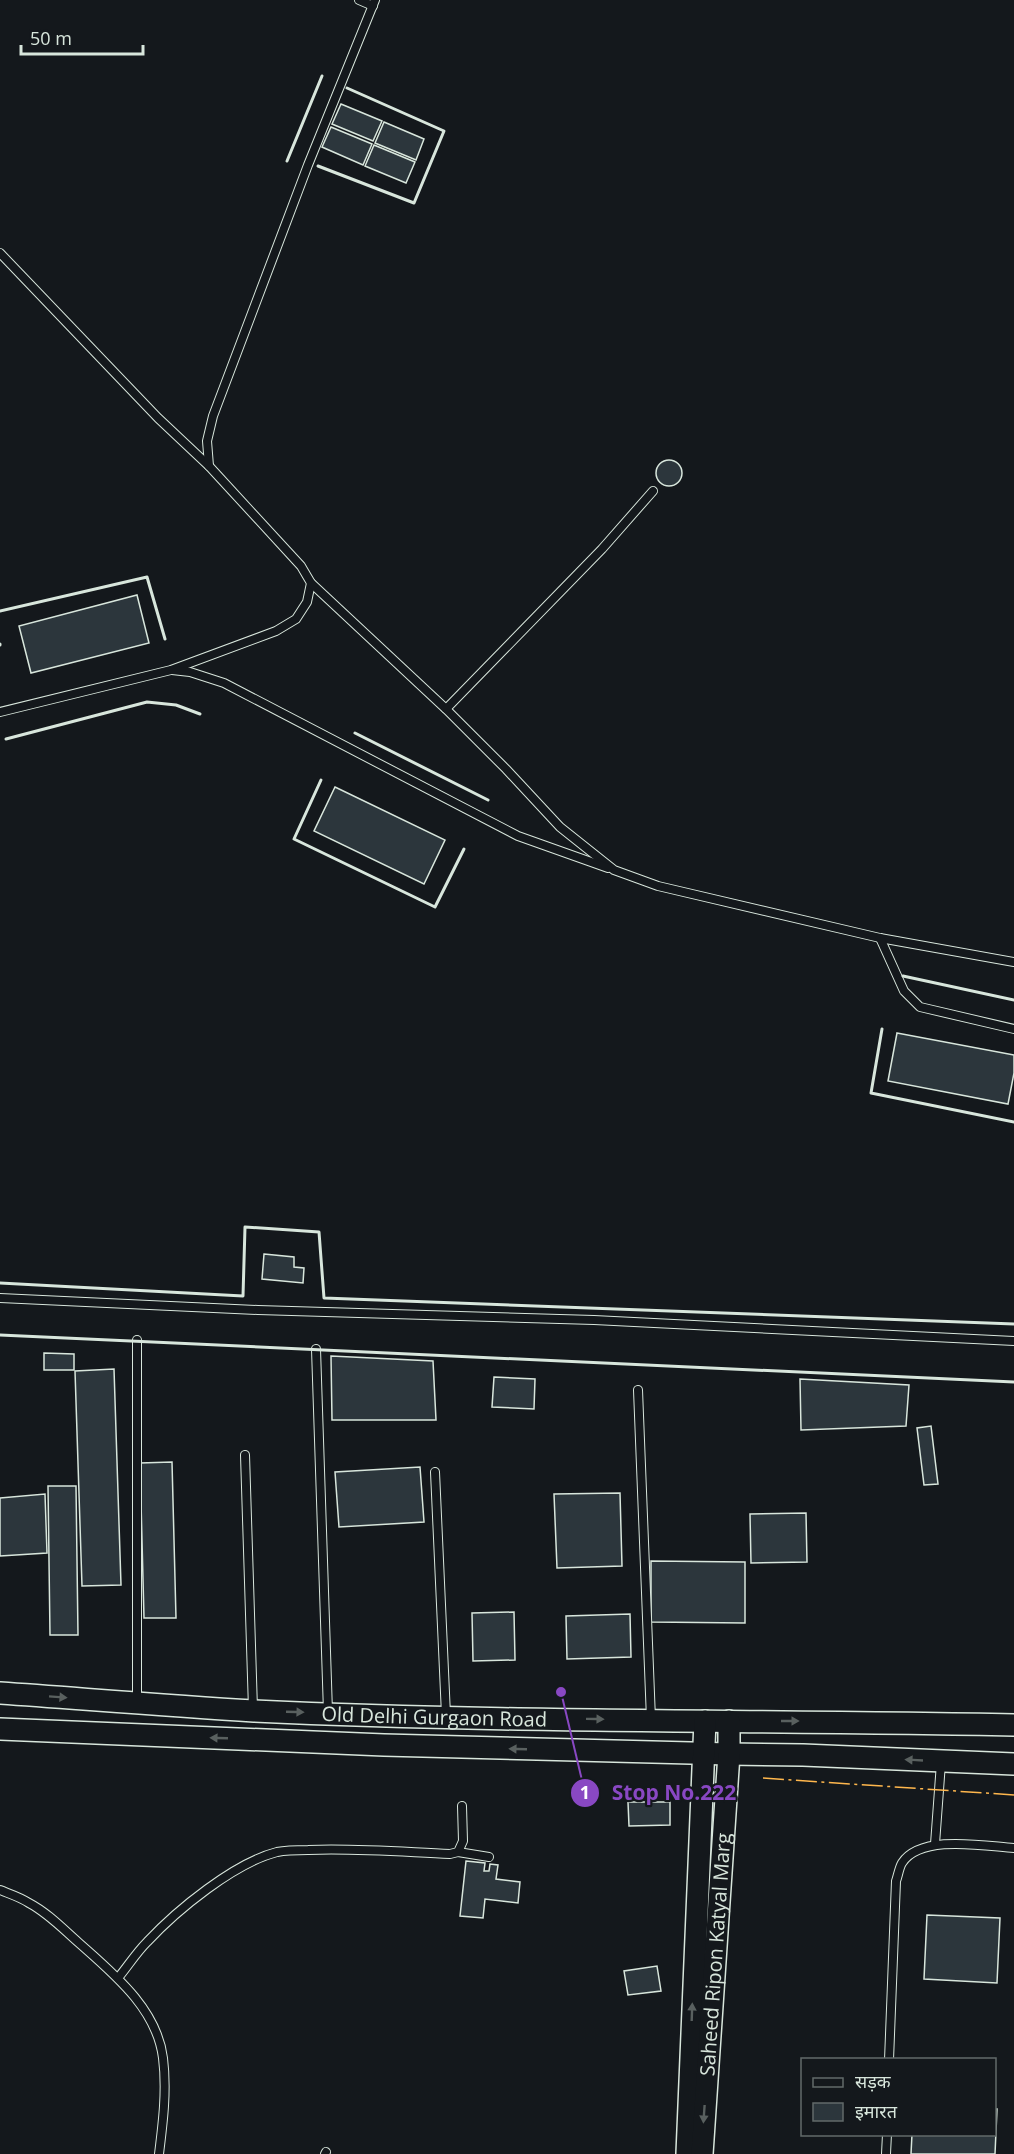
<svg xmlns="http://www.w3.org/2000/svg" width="1014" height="2154" font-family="'Open Sans','Noto Sans Devanagari',sans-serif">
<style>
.building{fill:#2c363c;stroke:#d8e6dc;stroke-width:1.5}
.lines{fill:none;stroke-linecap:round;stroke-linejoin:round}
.lane-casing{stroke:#d8e6dc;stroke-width:10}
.secondary-casing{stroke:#d8e6dc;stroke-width:24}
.lane{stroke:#14181c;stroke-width:8}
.secondary{stroke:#14181c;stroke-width:21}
.wall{stroke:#d8e6dc;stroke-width:3}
.power{stroke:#ffb74d;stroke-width:1.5;stroke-dasharray:21 4.5 3 4.5;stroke-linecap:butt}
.oneway{fill:#59605f}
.labels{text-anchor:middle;stroke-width:4.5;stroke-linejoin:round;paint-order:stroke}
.street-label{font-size:20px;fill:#d8e6dc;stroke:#14181c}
.leader{fill:none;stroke:#8948c3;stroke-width:2}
.callout-dot{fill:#8948c3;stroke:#14181c;stroke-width:2}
.mark-label{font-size:18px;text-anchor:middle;font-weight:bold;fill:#fff}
.callout-label{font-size:21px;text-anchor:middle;font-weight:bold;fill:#8948c3;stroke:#14181c;stroke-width:4.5;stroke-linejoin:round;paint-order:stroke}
</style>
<rect width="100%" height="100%" fill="#14181c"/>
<g class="building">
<path d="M341,104L382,121L373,141L332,124Z"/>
<path d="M384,122L424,139L416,160L375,143Z"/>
<path d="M331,127L372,144L363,165L322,147Z"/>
<path d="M374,145L415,162L406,183L365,166Z"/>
<circle cx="669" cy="473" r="13"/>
<path d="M137,595L149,643L31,673L19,626Z"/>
<path d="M335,787L445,840L424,884L314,831Z"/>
<path d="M897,1033L1014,1055V1073L1008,1104L888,1081Z"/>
<path d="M264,1254L294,1257V1267L304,1268L303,1283L262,1279Z"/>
<path d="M44,1353L74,1354V1370H44Z"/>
<path d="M331,1356L433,1361L436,1420H332Z"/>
<path d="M114,1369L121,1585L82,1586L75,1371Z"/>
<path d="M494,1377L535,1379L534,1409L492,1407Z"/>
<path d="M800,1379L909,1385L906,1426L801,1430Z"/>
<path d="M931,1426L938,1484L924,1485L917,1428Z"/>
<path d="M172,1462L176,1618H144L140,1463Z"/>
<path d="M420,1467L424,1522L339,1527L335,1472Z"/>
<path d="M48,1486H76L78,1635H50Z"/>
<path d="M620,1493L622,1566L557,1568L554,1494Z"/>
<path d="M45,1494L47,1553L0,1556V1498Z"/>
<path d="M806,1513L807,1562L751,1563L750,1514Z"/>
<path d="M651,1561L745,1562V1623L651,1622Z"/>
<path d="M514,1612L515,1660L473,1661L472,1613Z"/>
<path d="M630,1614L631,1657L567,1659L566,1616Z"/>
<path d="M628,1802H670V1825L629,1826Z"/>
<path d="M466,1861L485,1863L484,1871H489L490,1864L498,1865L496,1879L520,1882L518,1903L485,1899L483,1918L460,1916Z"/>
<path d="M927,1915L1000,1918L997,1983L924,1979Z"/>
<path d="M657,1966L661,1991L628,1995L624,1971Z"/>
<path d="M994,2109H997L995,2154H911L912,2134H994Z"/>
</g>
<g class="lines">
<defs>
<g id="lane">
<path d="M359,0L373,6"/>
<path d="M0,253L158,418L209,466L301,566L311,583L307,602L296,619L276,631L171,670L0,712"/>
<path d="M209,466L207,441L213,416L308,165L375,0"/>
<path d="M311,583L446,709L506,769L560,827L614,870L658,886L880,938L1014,962"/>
<path d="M172,670L190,672L224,683L518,836L608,868"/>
<path d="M446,709L602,549L653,491"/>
<path d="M880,938L904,991L920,1007L1014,1029"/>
<path d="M0,1298L258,1310L594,1320L1014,1341"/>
<path d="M137,1340V1701"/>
<path d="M316,1349L328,1712"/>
<path d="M638,1390L651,1719"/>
<path d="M245,1455L253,1709"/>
<path d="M435,1472L446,1715"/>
<path d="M935,1844L941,1763"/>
<path d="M458,1852L489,1857"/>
<path d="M0,1890C10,1894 20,1897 29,1903C48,1913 63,1929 79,1943C114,1974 157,2009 163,2058C167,2090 163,2122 159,2154"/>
<path d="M118,1978C128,1966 136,1953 147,1942C177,1910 234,1863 277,1852C287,1850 298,1850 308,1850C355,1848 403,1852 450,1854L458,1852L463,1841L462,1806"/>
<path d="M889,2060L896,1881C898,1876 899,1868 902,1863C921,1834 984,1846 1014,1848"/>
<path d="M325,2154L326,2152"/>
<path d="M886,2154L887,2134"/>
</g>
<g id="secondary">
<path id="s1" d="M0,1693C85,1699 170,1706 254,1711C507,1723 761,1720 1014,1725"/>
<path d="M0,1729L384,1745L729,1754L803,1755L1014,1764"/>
<path d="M687,2154L705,1721"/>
<path id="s2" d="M702,2154L729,1754V1721"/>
</g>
</defs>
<use href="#lane" class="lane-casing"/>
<use href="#secondary" class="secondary-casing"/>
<use href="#lane" class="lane"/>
<use href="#secondary" class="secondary"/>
<g class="wall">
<path d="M287,161L322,76"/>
<path d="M318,166L414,203L444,131L347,88"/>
<path d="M0,611L147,577L165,639"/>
<path d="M0,644V645"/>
<path d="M355,733L488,800"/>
<path d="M6,739L147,702L176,705L200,714"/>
<path d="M321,780L294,839L435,907L464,849"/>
<path d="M903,976L1014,1000"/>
<path d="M882,1029L871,1093L1014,1122"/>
<path d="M0,1283L243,1296L245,1227L319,1232L324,1298L1014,1324"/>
<path d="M0,1335L1014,1382"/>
</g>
<path class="power" d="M763,1778L1014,1795"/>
</g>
<defs><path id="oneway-solid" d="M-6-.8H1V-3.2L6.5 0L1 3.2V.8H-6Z" transform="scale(1.5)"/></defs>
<g class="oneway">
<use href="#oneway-solid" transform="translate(58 1697) rotate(4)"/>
<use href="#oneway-solid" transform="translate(295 1712) rotate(2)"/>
<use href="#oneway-solid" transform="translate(595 1719) rotate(1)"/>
<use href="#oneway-solid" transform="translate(790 1721)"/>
<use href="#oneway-solid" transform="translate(219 1738) rotate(-178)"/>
<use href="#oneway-solid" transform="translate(518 1749) rotate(-178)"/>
<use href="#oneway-solid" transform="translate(914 1760) rotate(-177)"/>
<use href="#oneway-solid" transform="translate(692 2012) rotate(-88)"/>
<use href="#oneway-solid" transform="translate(704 2114) rotate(94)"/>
</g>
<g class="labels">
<g class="street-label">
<text dy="7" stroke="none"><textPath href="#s1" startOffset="435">Old Delhi Gurgaon Road</textPath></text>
<text dy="7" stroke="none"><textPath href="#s2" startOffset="200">Saheed Ripon Katyal Marg</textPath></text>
</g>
</g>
<path class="leader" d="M561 1692L585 1793"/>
<g class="callout-dot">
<circle cx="561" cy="1692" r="6"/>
<circle cx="585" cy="1793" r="15"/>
</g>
<g class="mark-label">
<text x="585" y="1799">1</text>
</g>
<g class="callout-label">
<text x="674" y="1800">Stop No.222</text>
</g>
<rect x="801" y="2058" width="195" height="78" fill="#14181c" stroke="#626a69" stroke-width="1.5"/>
<rect x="813" y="2078" width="30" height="9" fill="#14181c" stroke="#626a69" stroke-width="1.5"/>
<text x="855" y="2088" font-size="18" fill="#d8e6dc">सड़क</text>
<rect x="813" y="2103" width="30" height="18" fill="#2c363c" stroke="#626a69" stroke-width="1.5"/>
<text x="855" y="2118" font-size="18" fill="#d8e6dc">इमारत</text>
<path d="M21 45v9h122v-9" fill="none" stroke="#d8e6dc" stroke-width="3"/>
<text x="30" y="45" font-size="18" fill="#d8e6dc" stroke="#14181c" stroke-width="4.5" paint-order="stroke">50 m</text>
</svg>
